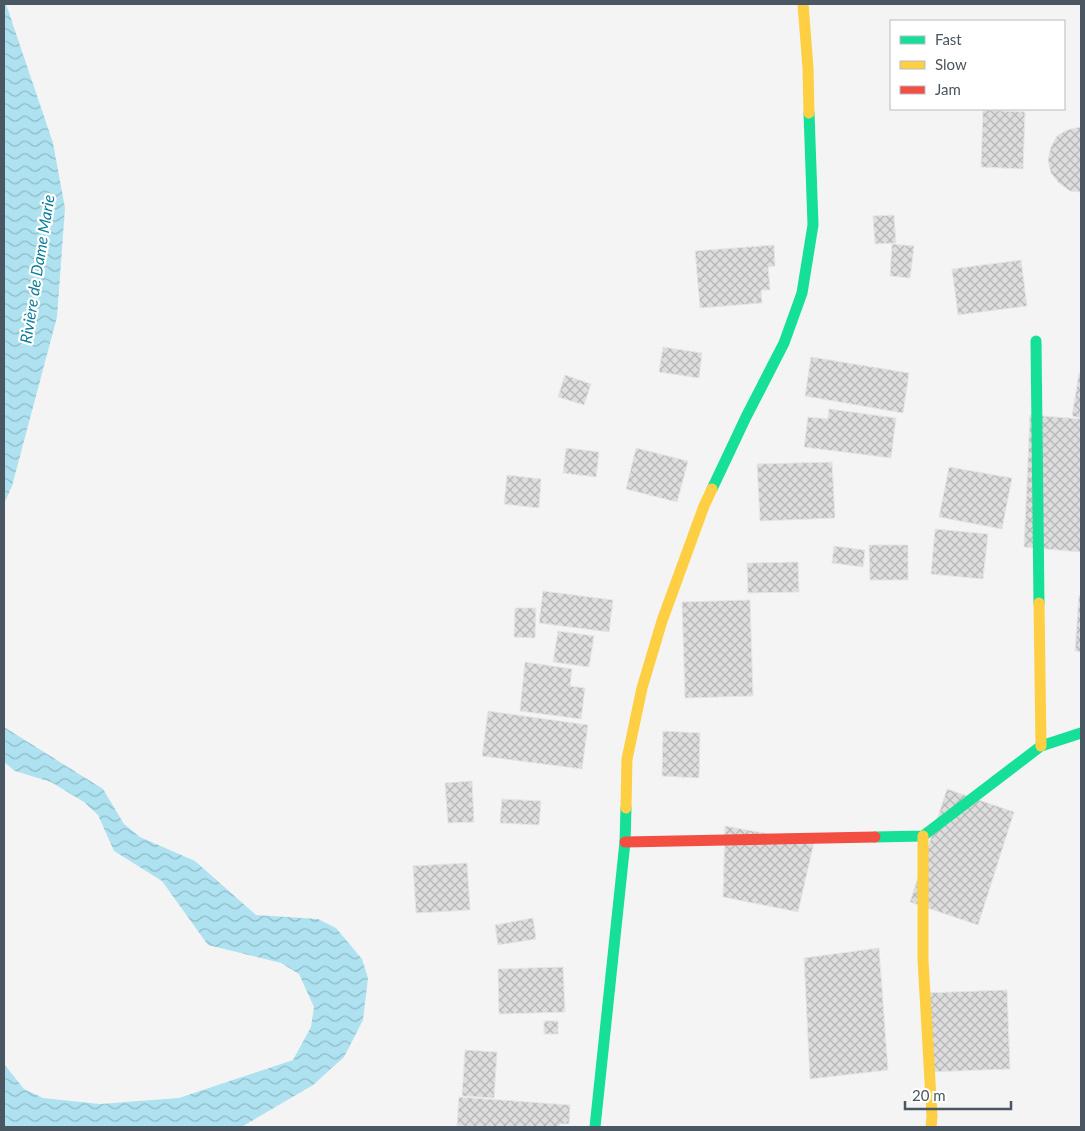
<svg xmlns="http://www.w3.org/2000/svg" width="1085" height="1131" font-family="Lato,sans-serif">
<style>
.water{fill:url(#water-waves)}
.building{fill:url(#building-cross-hatch);stroke:#e5e6e7}
.lines{fill:none;stroke-linecap:round;stroke-linejoin:round}
.fast{stroke:#16e098;stroke-width:11}
.slow{stroke:#ffcf43;stroke-width:11}
.jam{stroke:#f24e42;stroke-width:11}
.labels{text-anchor:middle;stroke-width:4.5;stroke-linejoin:round;paint-order:stroke}
.water-label{font-size:16px;font-style:italic;fill:#0c7c9b;stroke:#fff}
</style>
<defs>
<pattern id="water-waves" width="16" height="10" patternUnits="userSpaceOnUse" patternTransform="scale(1.25)"><rect width="16" height="10" fill="#aee2f0"/><path d="M0 5q4-4 8 0t8 0" fill="none" stroke="#90bac6"/></pattern>
<pattern id="building-cross-hatch" width="8" height="8" patternUnits="userSpaceOnUse" patternTransform="scale(1.25)"><rect width="8" height="8" fill="#ddddde"/><path d="M0 0l8 8M0 8l8-8" fill="none" stroke="#b5b6b7"/></pattern>
</defs>
<rect width="100%" height="100%" fill="#f4f4f4"/>
<g class="water">
<path d="M4,4H6L53,143L65,208L57,317L12,486L4,504Z"/>
<path d="M4,727L103,789L124,824L140,837L195,861L256,915L318,919L336,928L362,959L368,978L363,1020L344,1057L313,1085L243,1126L240,1127H4V1064L24,1089L43,1098L100,1104L179,1098L293,1060L311,1027L314,1007L299,974L281,963L208,945L162,881L114,851L98,815L84,802L51,782L15,771L4,762Z"/>
</g>
<g class="building">
<path d="M983,110L1025,112L1023,169L981,167Z"/>
<path d="M1080,127H1081V192L1070,191L1059,183L1051,173L1048,160L1051,147L1057,136L1067,130Z"/>
<path d="M894,215L896,243L875,244L873,216Z"/>
<path d="M892,244L914,246L910,278L890,276Z"/>
<path d="M774,245L775,266L768,267L770,290H761L762,303L700,308L695,251Z"/>
<path d="M1021,260L1027,306L958,315L952,269Z"/>
<path d="M663,347L702,353L699,378L659,372Z"/>
<path d="M811,357L909,373L903,413L805,396Z"/>
<path d="M1079,373H1081V418L1072,416Z"/>
<path d="M565,375L591,384L584,405L558,397Z"/>
<path d="M829,409L896,418L891,458L804,447L808,417L828,419Z"/>
<path d="M1030,415L1081,419V552L1024,547Z"/>
<path d="M566,448L599,452L596,477L563,473Z"/>
<path d="M636,448L688,461L677,502L626,489Z"/>
<path d="M832,462L835,518L760,521L757,464Z"/>
<path d="M949,467L1012,478L1002,529L939,517Z"/>
<path d="M507,475L541,479L539,508L504,504Z"/>
<path d="M935,529L988,534L983,579L931,574Z"/>
<path d="M869,545H908V580H870Z"/>
<path d="M834,546L865,550L863,567L832,563Z"/>
<path d="M798,562L799,592L748,593L747,563Z"/>
<path d="M543,591L613,600L609,632L539,623Z"/>
<path d="M1079,595H1081V652L1075,651Z"/>
<path d="M750,600L753,696L685,698L682,602Z"/>
<path d="M515,608H536L535,638L514,637Z"/>
<path d="M558,631L594,636L589,667L553,662Z"/>
<path d="M525,662L572,669L570,686L585,688L581,719L520,711Z"/>
<path d="M488,711L588,725L582,769L482,756Z"/>
<path d="M663,731L700,733L699,778L662,776Z"/>
<path d="M472,781L474,822L448,823L445,783Z"/>
<path d="M947,789L1014,812L978,925L910,902Z"/>
<path d="M502,799L541,801L539,825L500,823Z"/>
<path d="M725,826L814,842L798,912L723,897Z"/>
<path d="M467,863L470,910L416,913L413,866Z"/>
<path d="M533,918L536,939L498,945L495,925Z"/>
<path d="M879,948L888,1070L810,1079L804,958Z"/>
<path d="M563,967L565,1012L499,1014L498,969Z"/>
<path d="M1007,990L1010,1069L928,1072L924,993Z"/>
<rect x="544" y="1021" width="14" height="13"/>
<path d="M465,1050L497,1052L494,1098L462,1096Z"/>
<path d="M459,1097L570,1105L569,1124H560L559,1127H465V1126H457Z"/>
</g>
<g class="lines">
<g class="fast">
<path d="M1036,341L1039,603"/>
<path d="M712,489L746,417L784,343L802,293L813,225L809,113"/>
<path d="M875,837L923,836L1041,746L1081,733"/>
<path d="M595,1127L625,842L626,808"/>
</g>
<g class="slow">
<path d="M803,4L808,68L809,113"/>
<path d="M1039,603L1041,746"/>
<path d="M626,808L627,759L642,688L662,621L704,506L712,489"/>
<path d="M923,836V960L932,1116L931,1127"/>
</g>
<path class="jam" d="M625,842L875,837"/>
</g>
<g class="labels">
<g class="water-label">
<text transform="translate(37 269) rotate(-81)" y="6">Rivière de Dame Marie</text>
</g>
</g>
<rect width="1085" height="1131" fill="none" stroke="#4a5661" stroke-width="10"/>
<rect x="890" y="20" width="175" height="90" fill="#ffffff" stroke="#b7bbc0"/>
<rect x="900" y="36" width="25" height="8" fill="#16e098" stroke="#b7bbc0"/>
<text x="935" y="45" font-size="15" fill="#4a5661">Fast</text>
<rect x="900" y="61" width="25" height="8" fill="#ffcf43" stroke="#b7bbc0"/>
<text x="935" y="70" font-size="15" fill="#4a5661">Slow</text>
<rect x="900" y="86" width="25" height="8" fill="#f24e42" stroke="#b7bbc0"/>
<text x="935" y="95" font-size="15" fill="#4a5661">Jam</text>
<path d="M905 1101v8h106v-8" fill="none" stroke="#4a5661" stroke-width="2.5"/>
<text x="912" y="1101" font-size="15" fill="#4a5661" stroke="#ffffff" stroke-width="4" paint-order="stroke">20 m</text>
</svg>
